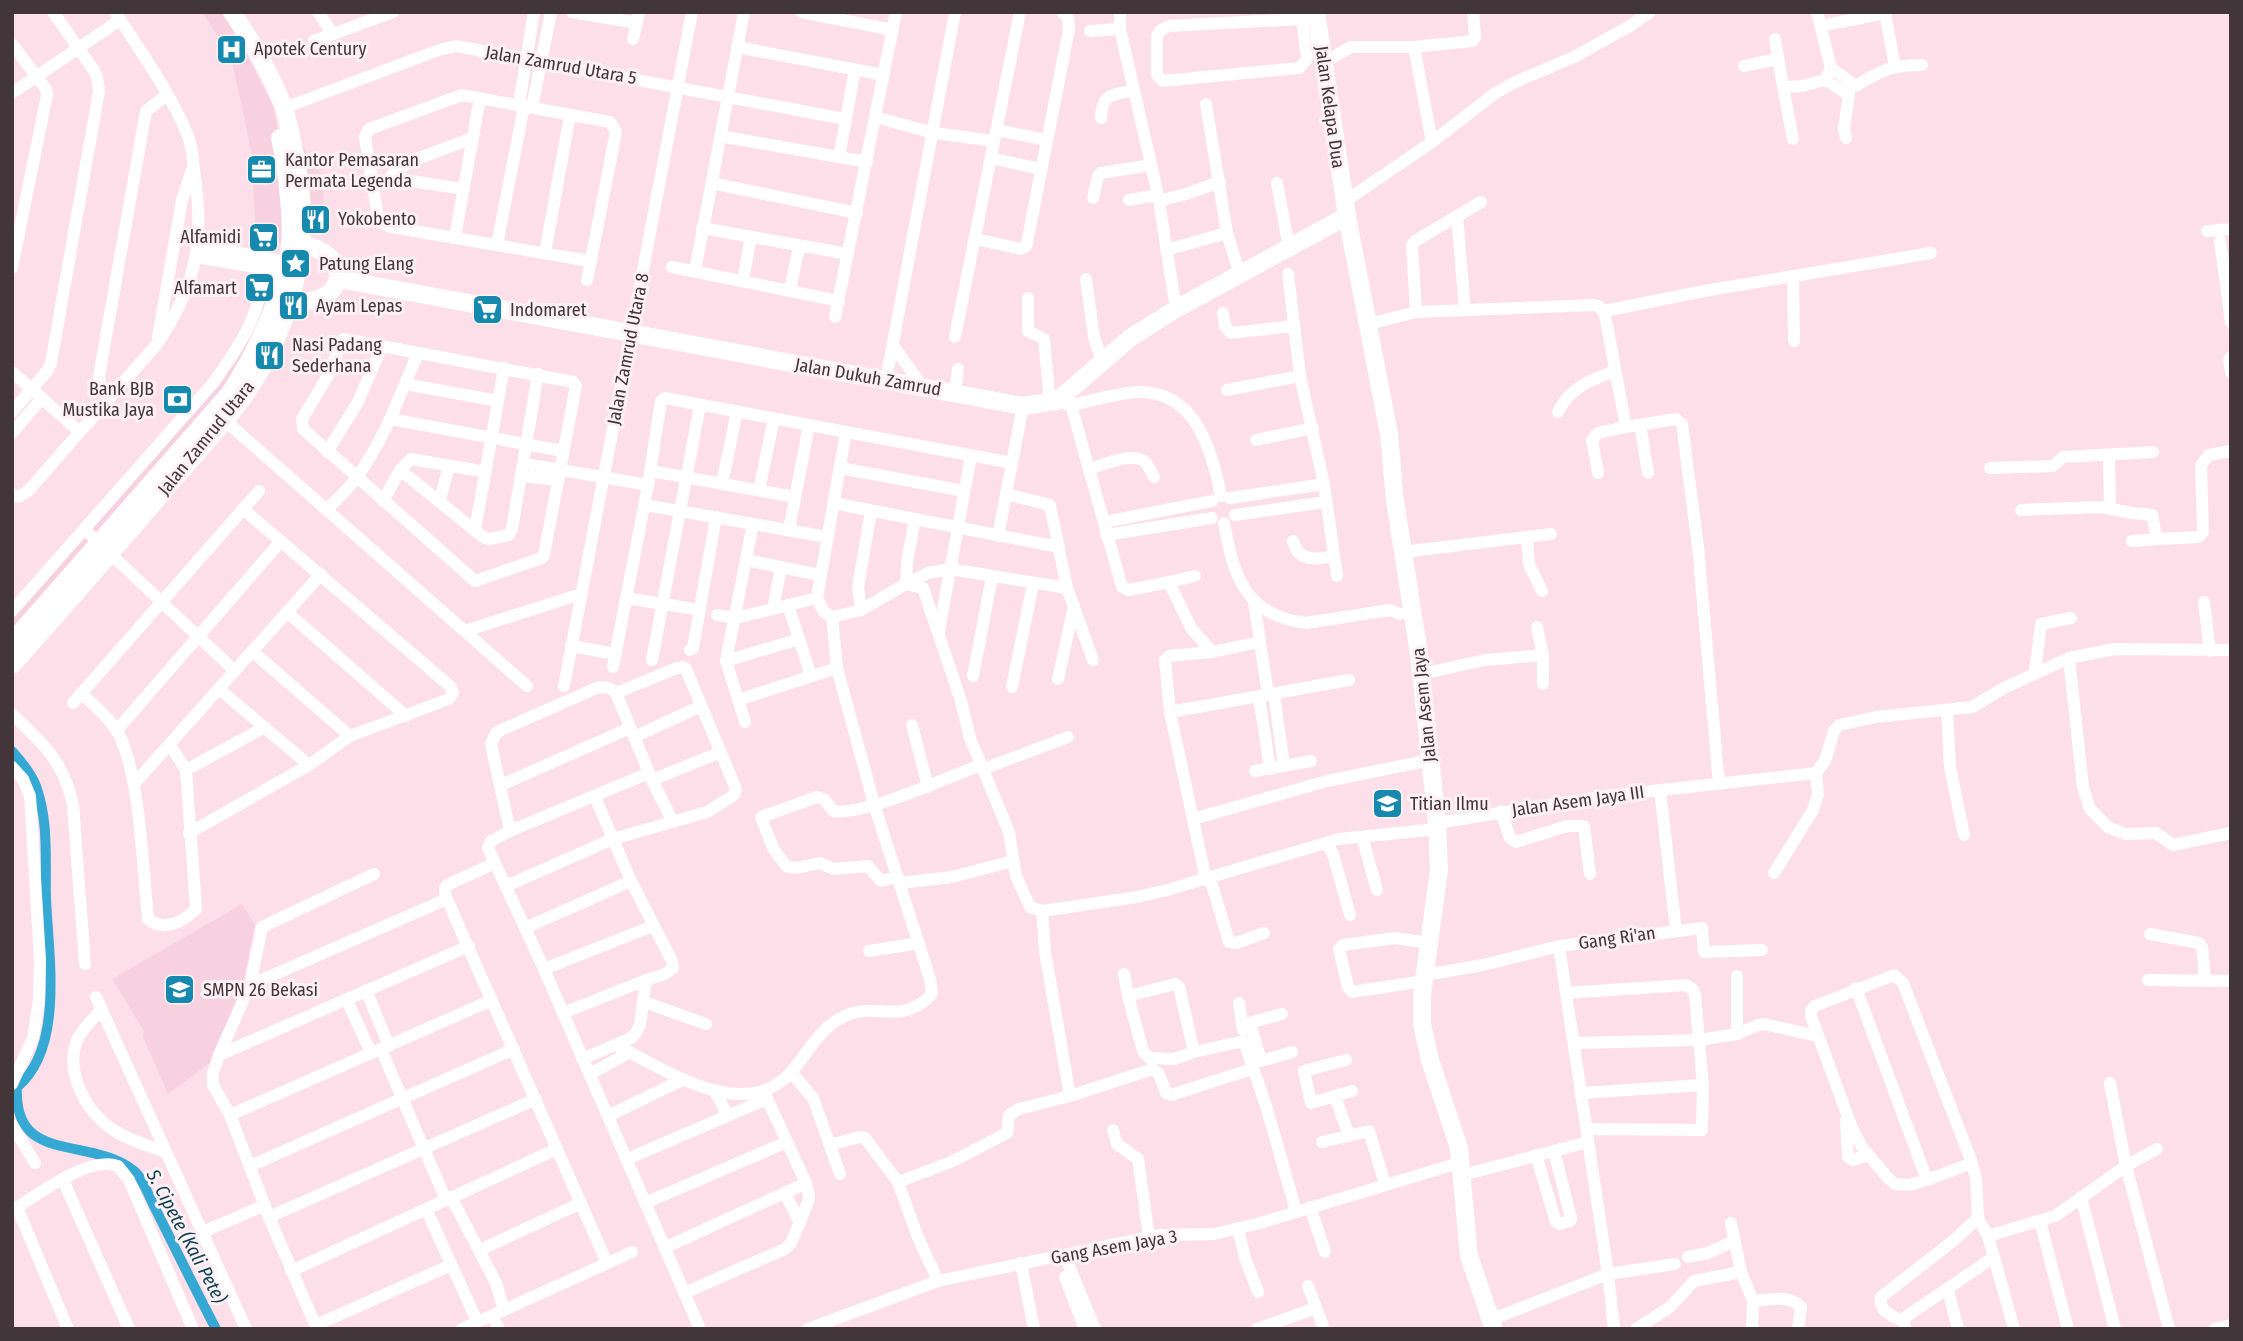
<svg xmlns="http://www.w3.org/2000/svg" width="2243" height="1341" font-family="'Fira Sans Condensed',sans-serif">
<style>
.built{fill:#f7d1df}
.lines{fill:none;stroke-linecap:round;stroke-linejoin:round}
.canal{stroke:#35a9d3;stroke-width:10}
.street{stroke:#fff;stroke-width:12}
.secondary{stroke:#fff;stroke-width:18}
.labels{text-anchor:middle;stroke-width:6;stroke-linejoin:round;paint-order:stroke}
.poi-label{font-size:18px;fill:#42363a;stroke:#fef1f5;text-anchor:start}
.street-label{font-size:18px;fill:#42363a;stroke:#fef1f5}
.water-label{font-size:19px;font-style:italic;fill:#0d3f50;stroke:#fef1f5}
</style>
<rect width="100%" height="100%" fill="#fddfe9"/>
<g class="built">
<path d="M202,12H231L241,26L249,59L274,108L292,237L281,242L273,250L269,261V273L277,289L242,360L208,408L12,639V620L212,382L247,321L258,291L252,155L231,57Z"/>
<path d="M296,135L324,179L323,208L309,238Z"/>
<path d="M242,904L255,925L239,1001L211,1062L168,1094L143,1037L144,1031L112,979Z"/>
</g>
<g class="lines">
<path class="canal" d="M12,751C21,761 31,773 36,786C49,822 45,860 46,898C48,953 65,1048 17,1087C13,1166 89,1135 134,1171C143,1178 149,1197 155,1208C175,1248 195,1289 216,1329"/>
<g class="street">
<path d="M318,12L333,34"/>
<path d="M572,12L637,23"/>
<path d="M801,12L893,30"/>
<path d="M1120,12V29L1158,195L1176,309"/>
<path d="M1301,12L1302,19L1307,59L1299,68L1163,81L1157,75V36L1161,30L1169,26L1302,19L1316,17"/>
<path d="M1821,26L1885,13L1895,66"/>
<path d="M1090,31L1120,29"/>
<path d="M633,39L639,12"/>
<path d="M1775,39L1783,87L1802,86L1825,80L1831,68L1817,12"/>
<path d="M314,41L393,12"/>
<path d="M12,44L46,89L47,95L12,268"/>
<path d="M737,47L884,75"/>
<path d="M1414,47L1432,142"/>
<path d="M1323,63L1351,47H1414L1473,41L1475,37L1473,12"/>
<path d="M1744,66L1778,59"/>
<path d="M1831,68L1856,86C1881,70 1893,65 1922,65"/>
<path d="M1825,80L1849,95L1844,128L1846,138"/>
<path d="M1783,87L1793,139"/>
<path d="M12,93L120,20"/>
<path d="M519,104L534,12"/>
<path d="M1206,104L1227,233L1240,275"/>
<path d="M532,107L551,12"/>
<path d="M284,108L439,50L456,46L845,119"/>
<path d="M875,117L934,133L994,141"/>
<path d="M1101,118C1102,92 1112,96 1134,90"/>
<path d="M997,130L1046,140"/>
<path d="M720,136L867,162"/>
<path d="M839,157L855,70"/>
<path d="M991,158L1040,169"/>
<path d="M711,183L857,213"/>
<path d="M1277,183L1289,248"/>
<path d="M464,189L411,181L392,175L411,161L473,138"/>
<path d="M1093,198L1098,176L1101,173L1151,165"/>
<path d="M1129,200L1158,195"/>
<path d="M1159,201L1186,194L1220,182"/>
<path d="M1344,202L1432,142L1494,94L1513,83L1574,57L1630,26L1650,12"/>
<path d="M1457,216L1465,310"/>
<path d="M702,228L848,254"/>
<path d="M2207,231L2231,229"/>
<path d="M455,237L480,98"/>
<path d="M976,239L1021,249L1025,247L1027,243L1069,29L1068,18L1062,12"/>
<path d="M2220,241L2231,322"/>
<path d="M199,245L292,263"/>
<path d="M497,245L524,106"/>
<path d="M1166,250L1227,233"/>
<path d="M545,253L570,115"/>
<path d="M196,257L272,270"/>
<path d="M672,267L839,301"/>
<path d="M695,271L744,12"/>
<path d="M1288,274L1300,376L1324,484L1337,576"/>
<path d="M1793,276L1794,341"/>
<path d="M1086,279L1094,337L1102,361"/>
<path d="M587,280L616,132L610,122L462,95L369,129L365,137L378,217L382,223L391,227L590,261"/>
<path d="M743,280L751,237"/>
<path d="M790,290L799,247"/>
<path d="M1028,298V331L1044,339L1050,402"/>
<path d="M1604,311L1704,291L1931,253"/>
<path d="M1416,312L1594,305L1600,307L1605,315L1626,427L1676,419L1682,424L1698,547L1719,784"/>
<path d="M1223,313L1225,326L1231,333L1294,326"/>
<path d="M835,317L896,12"/>
<path d="M1369,324L1416,312L1412,245L1415,241L1481,202"/>
<path d="M158,337L182,200L192,170"/>
<path d="M955,337L1020,12"/>
<path d="M344,339L573,382L576,386L544,555L542,558L475,581L303,429L302,419L329,374L341,342Z"/>
<path d="M894,347L923,387"/>
<path d="M2231,357L2229,360L2231,373"/>
<path d="M12,372L80,432"/>
<path d="M886,380L955,12"/>
<path d="M405,384L498,401"/>
<path d="M1227,390L1300,376"/>
<path d="M955,393L958,369"/>
<path d="M107,398L100,384L99,376L146,111L167,95"/>
<path d="M1066,404L1071,405C1092,401 1114,394 1136,392C1195,389 1212,450 1221,496"/>
<path d="M1071,405L1122,587L1128,590L1169,582L1191,628L1212,652"/>
<path d="M12,412L48,370L51,363L99,91L97,77L93,69L53,12"/>
<path d="M1558,412C1570,387 1591,380 1615,371"/>
<path d="M220,416L527,686"/>
<path d="M390,419L563,451"/>
<path d="M1640,425L1648,473"/>
<path d="M12,433L42,398"/>
<path d="M1256,440L1313,428"/>
<path d="M327,452L358,402L382,346"/>
<path d="M2109,456L2110,509"/>
<path d="M532,465L648,485"/>
<path d="M840,468L964,491"/>
<path d="M1990,468L2053,466L2063,457L2153,452"/>
<path d="M1089,469C1103,465 1133,451 1145,462C1149,466 1151,472 1154,477"/>
<path d="M400,470L483,537L489,539L509,535L512,529L538,374"/>
<path d="M651,471L795,497"/>
<path d="M1598,473L1592,440L1598,433L1626,427"/>
<path d="M521,476L558,480"/>
<path d="M722,484L737,411"/>
<path d="M759,490L774,418"/>
<path d="M12,494L18,497L28,491L157,344C194,288 205,246 195,178C193,164 193,150 188,136C170,92 141,52 115,12"/>
<path d="M1006,494L1050,505L1067,588L1093,660"/>
<path d="M1230,498L1324,484"/>
<path d="M440,500L449,466"/>
<path d="M383,501L400,470L411,459L486,472"/>
<path d="M833,503L1059,547"/>
<path d="M645,505L827,537"/>
<path d="M327,509C337,499 349,489 357,477C384,440 400,395 418,353"/>
<path d="M2021,510L2101,507L2132,513L2152,515L2157,539L2199,537L2203,532L2201,465L2209,455L2231,451"/>
<path d="M1235,515L1326,502"/>
<path d="M915,519L907,562L906,584L928,573L950,569L1067,588"/>
<path d="M1104,522L1212,501"/>
<path d="M1224,523C1233,576 1246,616 1306,623L1390,610L1400,614"/>
<path d="M84,529L235,671"/>
<path d="M475,530L504,368"/>
<path d="M789,530L809,425"/>
<path d="M1106,535L1212,518"/>
<path d="M998,536L1023,406"/>
<path d="M1527,538L1529,564L1542,591"/>
<path d="M1293,541C1298,562 1317,560 1334,556"/>
<path d="M2132,541L2157,539"/>
<path d="M1403,552L1551,534"/>
<path d="M746,560L820,575"/>
<path d="M1169,582L1195,576"/>
<path d="M626,598L700,610"/>
<path d="M817,598L824,612L832,617L861,610L906,584L923,588L961,701L970,738L1009,832L1016,876L1030,907L1042,911"/>
<path d="M1254,602L1268,695"/>
<path d="M2204,602L2210,651"/>
<path d="M788,605L811,676"/>
<path d="M773,609L781,567"/>
<path d="M861,610L858,587L871,511"/>
<path d="M12,611L214,382C240,345 261,315 264,269"/>
<path d="M287,612L406,716"/>
<path d="M717,615L736,618L817,598L846,432"/>
<path d="M1537,627L1543,655V684"/>
<path d="M465,631L581,594"/>
<path d="M939,631L971,456"/>
<path d="M571,646L616,654"/>
<path d="M690,650L693,648L716,517"/>
<path d="M252,651L350,736"/>
<path d="M2069,658L2083,787L2090,809L2109,828L2126,834L2156,833L2173,845L2231,833"/>
<path d="M652,660L700,405"/>
<path d="M726,661L799,639"/>
<path d="M613,667L648,485L661,401L665,398L1012,463"/>
<path d="M2035,673L2041,624L2071,618"/>
<path d="M1421,674L1485,660L1543,655"/>
<path d="M973,676L992,577"/>
<path d="M1058,679L1074,606"/>
<path d="M564,686L692,12"/>
<path d="M1012,687L1033,584"/>
<path d="M219,689L309,765"/>
<path d="M81,693C93,704 106,715 115,728C140,763 143,874 148,919C164,932 183,922 196,909L186,770L170,745"/>
<path d="M1274,694L1284,766"/>
<path d="M1259,696L1270,769"/>
<path d="M738,700L837,668"/>
<path d="M73,703L259,491"/>
<path d="M1947,710L1950,767L1964,835"/>
<path d="M1170,712L1349,680"/>
<path d="M12,714C43,743 64,762 73,805L85,964"/>
<path d="M745,722L726,661L753,524"/>
<path d="M912,725L928,787"/>
<path d="M117,730L281,541"/>
<path d="M634,737L701,706"/>
<path d="M12,767L23,779L30,796L40,960L39,1000L33,1038L12,1084"/>
<path d="M983,769L1068,737"/>
<path d="M186,770L265,727"/>
<path d="M1255,771L1311,761"/>
<path d="M649,773L510,831L491,841L488,848L544,969L700,1329"/>
<path d="M652,780L721,752"/>
<path d="M134,784L321,574"/>
<path d="M501,785L630,728"/>
<path d="M1660,790L1676,930"/>
<path d="M1501,811L1510,838L1516,842L1567,826H1584L1590,874"/>
<path d="M1193,819L1327,781L1430,760"/>
<path d="M1437,823L1606,796L1816,773L1825,761L1834,731L1839,725L1876,717L1972,707L2004,688L2069,658L2114,649L2231,650"/>
<path d="M510,831L491,744L496,733L501,730L599,687C607,687 611,688 616,693L652,780L673,822"/>
<path d="M189,833L309,765L350,736L449,699L453,693L451,687L243,509"/>
<path d="M1362,837L1377,890"/>
<path d="M1326,843L1333,854L1350,915"/>
<path d="M1774,873L1813,810L1818,794L1816,773"/>
<path d="M898,877L881,881L868,866L834,869L820,863L796,868L786,866L773,848L761,817L817,797L825,800L833,811C862,817 950,776 981,765"/>
<path d="M1210,878L1229,942L1236,943L1264,933"/>
<path d="M1206,880L1170,712L1165,660L1169,656L1212,652L1260,642"/>
<path d="M900,883L952,877L1013,861"/>
<path d="M506,886L613,839L707,812L734,795L736,789L686,669L683,667L677,668L616,693"/>
<path d="M446,898L445,888L447,885L495,863"/>
<path d="M525,928L631,881"/>
<path d="M2150,934L2199,943L2202,947L2205,981"/>
<path d="M1559,946L1702,928L1704,952L1762,950"/>
<path d="M869,951L919,943"/>
<path d="M544,969L653,926"/>
<path d="M1124,974L1128,996"/>
<path d="M1425,975L1483,965L1559,946L1608,1274L1614,1329"/>
<path d="M1737,976V1034"/>
<path d="M2148,980L2231,981"/>
<path d="M1424,981L1352,992L1348,987L1339,949L1343,945L1395,938L1429,943"/>
<path d="M250,985L447,899L607,1263"/>
<path d="M1856,988L1927,1180"/>
<path d="M366,990L389,1046"/>
<path d="M1566,993L1686,985L1693,990L1695,995L1703,1085L1702,1130L1587,1129"/>
<path d="M96,997L246,1329"/>
<path d="M347,1000L371,1053"/>
<path d="M644,1002L706,1024"/>
<path d="M1239,1003L1243,1030"/>
<path d="M102,1009C94,1018 84,1027 78,1038C63,1071 87,1114 115,1131C131,1141 149,1146 165,1152"/>
<path d="M563,1013L646,980"/>
<path d="M1250,1023L1261,1061L1292,1052"/>
<path d="M1242,1025L1282,1014"/>
<path d="M1575,1043L1699,1040L1737,1034L1758,1025L1764,1024L1817,1036"/>
<path d="M616,1045C663,1069 745,1125 791,1072C811,1050 818,1028 847,1015C878,1002 902,1026 932,994L930,979L874,804L837,668L832,617"/>
<path d="M381,1049L446,1200"/>
<path d="M1194,1052L1179,987L1175,984L1128,996L1143,1051L1149,1058L1174,1059L1194,1052L1244,1041L1267,1109L1296,1211"/>
<path d="M219,1055L469,946"/>
<path d="M582,1059L631,1038L636,1033L640,1025L646,980L665,974L673,968L672,961L631,881L595,797"/>
<path d="M1346,1060L1304,1071L1311,1103L1352,1091"/>
<path d="M791,1072L813,1098L840,1174"/>
<path d="M590,1074L630,1052"/>
<path d="M2110,1083L2126,1166L2169,1329"/>
<path d="M715,1091L728,1116"/>
<path d="M1582,1093L1703,1085"/>
<path d="M1070,1096L1045,952L1042,911L1137,897L1167,890L1339,839L1438,829"/>
<path d="M1335,1096L1349,1136"/>
<path d="M230,1115L492,1000"/>
<path d="M608,1116L684,1079"/>
<path d="M1846,1121L1848,1157L1853,1160L1868,1155"/>
<path d="M12,1125L35,1163"/>
<path d="M1113,1130L1117,1144L1138,1159L1149,1237"/>
<path d="M1322,1142L1369,1131L1385,1184"/>
<path d="M830,1145L859,1137L865,1138L898,1182L917,1235L938,1281"/>
<path d="M1536,1155L1556,1222L1560,1224L1570,1221L1571,1218L1554,1151"/>
<path d="M627,1159L767,1099"/>
<path d="M1972,1163L1927,1180L1909,1185L1895,1184L1888,1178L1862,1147L1852,1128L1811,1016V1010L1815,1006L1894,975L1903,983L1972,1163L1976,1178L1978,1218L1988,1236L2014,1329"/>
<path d="M250,1166L514,1049"/>
<path d="M1463,1175L1588,1142"/>
<path d="M63,1180L129,1329"/>
<path d="M898,1182L951,1162L1007,1133L1009,1115L1019,1109L1070,1096L1153,1069L1159,1074L1166,1093L1171,1095L1252,1069"/>
<path d="M785,1193L800,1223"/>
<path d="M451,1197L496,1283L504,1310"/>
<path d="M2081,1197L2115,1329"/>
<path d="M645,1203L787,1142"/>
<path d="M17,1207L68,1329"/>
<path d="M1310,1207L1325,1252"/>
<path d="M426,1209L477,1321"/>
<path d="M12,1211C37,1195 89,1155 118,1166L129,1180L193,1329"/>
<path d="M269,1217L536,1099"/>
<path d="M2040,1221L2068,1329"/>
<path d="M1731,1223L1741,1272L1753,1301L1752,1329"/>
<path d="M1238,1228L1245,1258L1258,1292"/>
<path d="M203,1232L265,1205"/>
<path d="M1988,1236L2055,1216L2126,1166L2157,1149"/>
<path d="M664,1248L806,1183"/>
<path d="M480,1250L581,1203"/>
<path d="M1065,1256L1095,1329"/>
<path d="M1688,1257L1708,1253L1734,1241"/>
<path d="M1021,1263L1034,1329"/>
<path d="M291,1271L557,1149"/>
<path d="M1065,1277L1085,1329"/>
<path d="M1308,1286L1324,1329"/>
<path d="M1948,1290L1958,1329"/>
<path d="M684,1293L785,1249L791,1243L808,1202L809,1196L806,1183L764,1092"/>
<path d="M1753,1301C1769,1300 1789,1294 1801,1307L1798,1329"/>
<path d="M492,1316L499,1329"/>
<path d="M1490,1320L1608,1274L1675,1264"/>
<path d="M1903,1321C1892,1316 1878,1311 1881,1297L1953,1241L1978,1218"/>
<path d="M316,1325L451,1265"/>
<path d="M317,1329L269,1217L230,1115L213,1085V1073L219,1055L250,985L262,927L374,874"/>
<path d="M462,1329L632,1252"/>
<path d="M808,1329L938,1281L1159,1235L1214,1234L1260,1223L1462,1162"/>
<path d="M1257,1329L1316,1308"/>
<path d="M1636,1329L1670,1307L1694,1281L1741,1272"/>
<path d="M1906,1329L1903,1321L1907,1316L1994,1257"/>
<path d="M2215,1329L2231,1325"/>
</g>
<g class="secondary">
<path d="M1316,12L1347,216L1389,434L1395,501L1419,654L1437,823L1439,870L1422,995V1024L1430,1060L1459,1148L1469,1256L1494,1329"/>
<path d="M339,279L1023,406L1057,401L1130,338L1176,309L1347,216"/>
<path d="M280,297C338,319 369,253 293,243"/>
<path d="M12,642L230,393C258,349 282,297 290,245C293,218 286,166 280,138"/>
<path d="M12,665C65,606 117,546 168,486C200,448 239,410 263,366C302,292 312,221 292,141C289,129 287,116 283,105C270,72 252,42 232,12"/>
</g>
</g>
<defs>
<symbol id="hospital-square" viewBox="-11 -11 22 22"><rect x="-9" y="-9" width="18" height="18" rx="4" fill="#1689ae" stroke="#fef1f5"/><path d="M-5-5h3v3.5h4V-5h3V5h-3V1.5h-4V5h-3Z" fill="#fff"/></symbol>
<symbol id="office-square" viewBox="-11 -11 22 22"><rect x="-9" y="-9" width="18" height="18" rx="4" fill="#1689ae" stroke="#fef1f5"/><path d="M-6-3h4V-5.5h4V-3h4V5H-6ZM-1-4.5V-3h2v-1.5ZM-6 0V1H6V0Z" fill="#fff"/></symbol>
<symbol id="restaurant-square" viewBox="-11 -11 22 22"><rect x="-9" y="-9" width="18" height="18" rx="4" fill="#1689ae" stroke="#fef1f5"/><path d="M-5-6h1v4h1v-4h1v4h1v-4h1v5L-1.5 .5V6h-2V.5L-5-1ZM5-6V6H3V1.5H1.5Q1.5-4 5-6Z" fill="#fff"/></symbol>
<symbol id="supermarket-square" viewBox="-11 -11 22 22"><rect x="-9" y="-9" width="18" height="18" rx="4" fill="#1689ae" stroke="#fef1f5"/><path d="M-6-5.5h2.5l.6 2H6L4.5 2H-2.5L-4.4-4H-6ZM-1.5 3.2a1.3 1.3 0 1 0 .1 0ZM3 3.2a1.3 1.3 0 1 0 .1 0Z" fill="#fff"/></symbol>
<symbol id="sight-square" viewBox="-11 -11 22 22"><rect x="-9" y="-9" width="18" height="18" rx="4" fill="#1689ae" stroke="#fef1f5"/><path d="M0-6L1.8-2.2L6-1.7L2.9 1.2L3.7 5.4L0 3.3L-3.7 5.4L-2.9 1.2L-6-1.7L-1.8-2.2Z" fill="#fff"/></symbol>
<symbol id="bank-square" viewBox="-11 -11 22 22"><rect x="-9" y="-9" width="18" height="18" rx="4" fill="#1689ae" stroke="#fef1f5"/><path d="M-6-4H6V4H-6ZM0-2.3a2.3 2.3 0 1 0 0 4.6a2.3 2.3 0 1 0 0-4.6Z" fill="#fff"/></symbol>
<symbol id="school-square" viewBox="-11 -11 22 22"><rect x="-9" y="-9" width="18" height="18" rx="4" fill="#1689ae" stroke="#fef1f5"/><path d="M0-5L7-2L0 1L-7-2ZM-4 1L0 2.5L4 1V4Q0 6-4 4Z" fill="#fff"/></symbol>
</defs>
<g fill-rule="evenodd">
<use href="#hospital-square" x="214" y="32" width="35" height="35"/>
<use href="#office-square" x="244" y="152" width="35" height="35"/>
<use href="#restaurant-square" x="298" y="202" width="35" height="35"/>
<use href="#supermarket-square" x="246" y="220" width="35" height="35"/>
<use href="#sight-square" x="278" y="246" width="35" height="35"/>
<use href="#supermarket-square" x="242" y="270" width="35" height="35"/>
<use href="#restaurant-square" x="276" y="288" width="35" height="35"/>
<use href="#supermarket-square" x="470" y="292" width="35" height="35"/>
<use href="#restaurant-square" x="252" y="338" width="35" height="35"/>
<use href="#bank-square" x="160" y="382" width="35" height="35"/>
<use href="#school-square" x="1370" y="786" width="35" height="35"/>
<use href="#school-square" x="162" y="972" width="35" height="35"/>
</g>
<g class="labels">
<g class="poi-label">
<text x="254" y="55">Apotek Century</text>
<text x="285" y="166">Kantor Pemasaran<tspan x="285" dy="21">Permata Legenda</tspan></text>
<text x="338" y="225">Yokobento</text>
<text x="241" y="243" text-anchor="end">Alfamidi</text>
<text x="319" y="270">Patung Elang</text>
<text x="237" y="294" text-anchor="end">Alfamart</text>
<text x="316" y="312">Ayam Lepas</text>
<text x="510" y="316">Indomaret</text>
<text x="292" y="351">Nasi Padang<tspan x="292" dy="21">Sederhana</tspan></text>
<text x="154" y="395" text-anchor="end">Bank BJB<tspan x="154" dy="21">Mustika Jaya</tspan></text>
<text x="1410" y="810">Titian Ilmu</text>
<text x="203" y="996">SMPN 26 Bekasi</text>
</g>
<g class="street-label">
<text transform="translate(561 65) rotate(10)" y="6">Jalan Zamrud Utara 5</text>
<text transform="translate(1330 107) rotate(82)" y="6">Jalan Kelapa Dua</text>
<text transform="translate(628 349) rotate(-79)" y="6">Jalan Zamrud Utara 8</text>
<text transform="translate(868 377) rotate(10)" y="6">Jalan Dukuh Zamrud</text>
<text transform="translate(206 438) rotate(-51)" y="6">Jalan Zamrud Utara</text>
<text transform="translate(1424 705) rotate(-96)" y="6">Jalan Asem Jaya</text>
<text transform="translate(1578 801) rotate(-8)" y="6">Jalan Asem Jaya III</text>
<text transform="translate(1617 938) rotate(-8)" y="6">Gang Ri'an</text>
<text transform="translate(1114 1247) rotate(-10)" y="6">Gang Asem Jaya 3</text>
</g>
<g class="water-label">
<text transform="translate(187 1236) rotate(62)" y="7">S. Cipete (Kali Pete)</text>
</g>
</g>
<rect width="2243" height="1341" fill="none" stroke="#42363a" stroke-width="28"/>
</svg>
